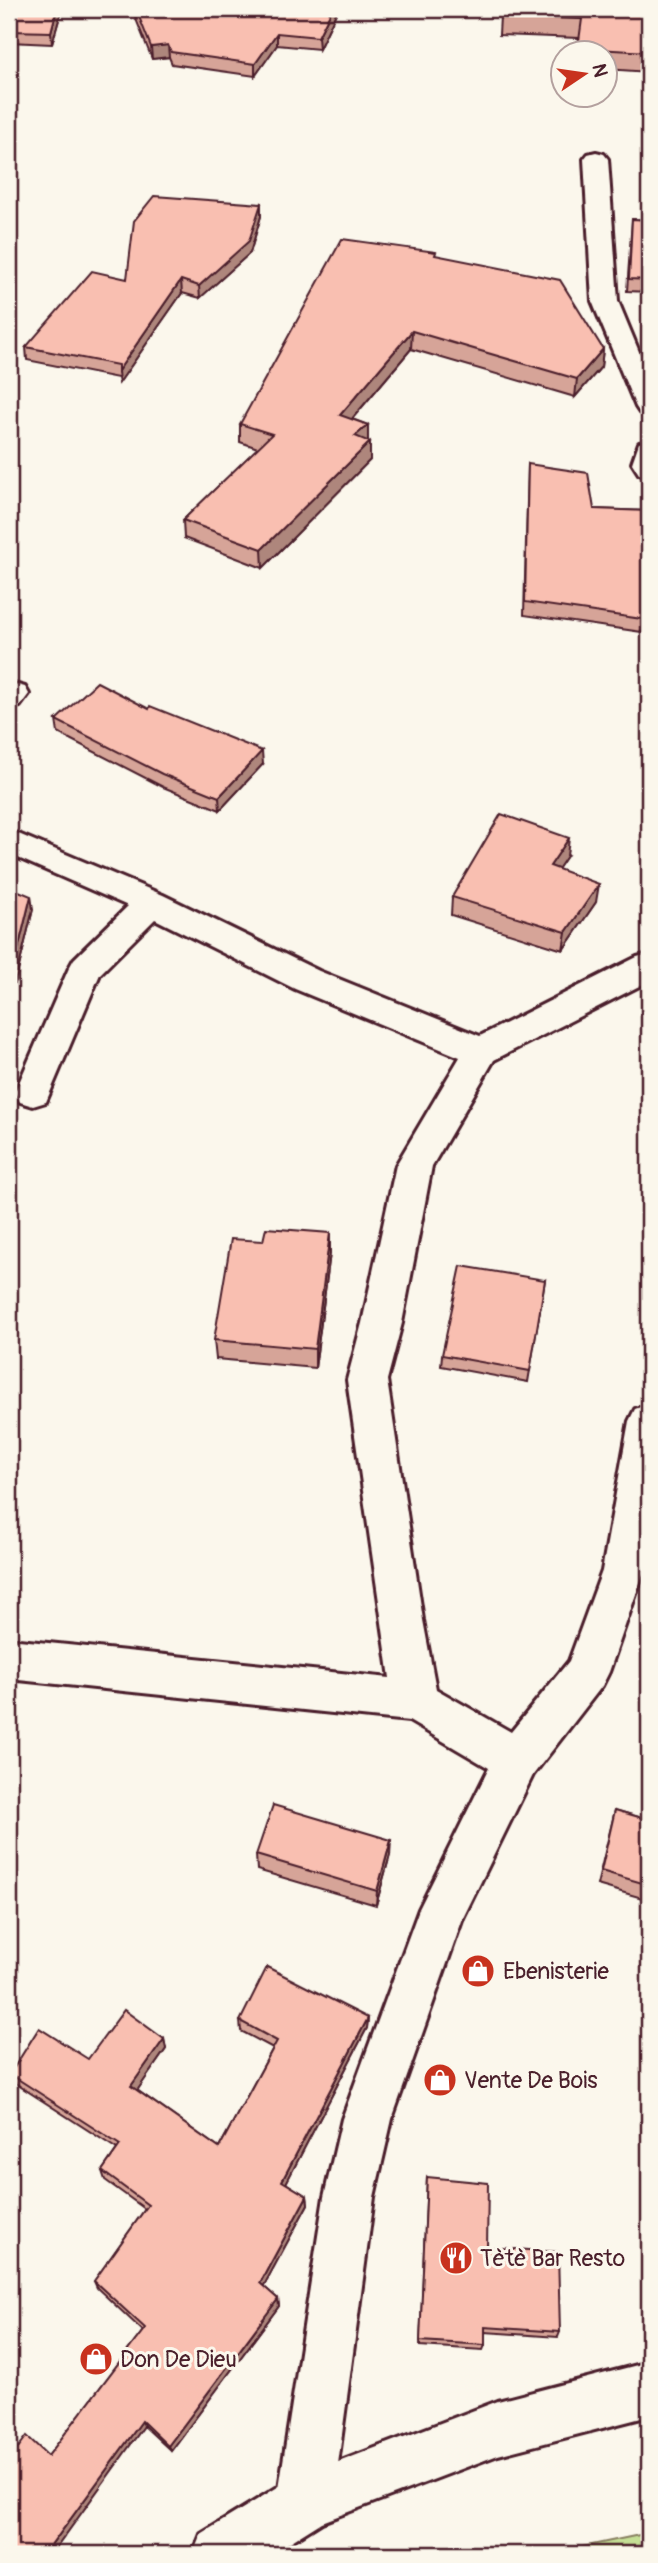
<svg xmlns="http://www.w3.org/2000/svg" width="658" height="2563" font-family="Pangolin,sans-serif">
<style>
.green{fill:#c5df95;stroke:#887f60;stroke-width:2}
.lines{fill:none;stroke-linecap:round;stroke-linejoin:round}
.street-casing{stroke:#4a1f2b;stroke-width:6}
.secondary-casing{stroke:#4a1f2b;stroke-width:6}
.street{fill:#fbf7ec;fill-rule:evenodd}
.secondary{fill:#fbf7ec;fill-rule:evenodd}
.wall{fill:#d6a498;stroke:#4a1f2b;stroke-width:2}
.shaded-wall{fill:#ae867c;stroke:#4a1f2b;stroke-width:2}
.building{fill:#f9bfb1;stroke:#4a1f2b;stroke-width:2}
.labels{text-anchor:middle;stroke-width:6;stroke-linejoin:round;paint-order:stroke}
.near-poi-label{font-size:23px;fill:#4a1f2b;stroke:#fbf7ec;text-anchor:start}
</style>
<rect width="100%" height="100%" fill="#fbf7ec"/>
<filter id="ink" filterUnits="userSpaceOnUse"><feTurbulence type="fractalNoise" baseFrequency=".0143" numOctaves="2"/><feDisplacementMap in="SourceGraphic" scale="14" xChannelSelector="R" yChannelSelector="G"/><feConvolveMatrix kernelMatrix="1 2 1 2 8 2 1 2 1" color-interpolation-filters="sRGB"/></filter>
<g filter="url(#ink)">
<path class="green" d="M649,2533V2554H549Z"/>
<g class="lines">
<defs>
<g id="street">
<path d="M596,152L604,154L608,159L618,301L649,376V415L640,413L636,407L592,301L584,159L588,154Z"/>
<path d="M649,441V476L639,474L632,463L639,443Z"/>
<path d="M14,684L25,687L29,694L20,706L9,709V686Z"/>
<path d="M9,830L163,895L319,971L480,1036L637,957L649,954V981L494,1060L432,1166L402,1323L387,1380L423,1620L436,1689L511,1732L569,1661L602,1571L629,1421L635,1409L649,1404V1541L644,1571L609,1672L602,1686L533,1775L463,1918L392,2119L374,2197L333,2501L324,2520L305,2529L286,2520L277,2501L324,2197L342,2119L419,1909L489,1768L409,1721L9,1679V1639L390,1678L347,1380L362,1323L396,1165L460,1057L295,989L155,919L100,974L46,1102L33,1106L20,1102L15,1092L69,968L74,959L128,906L9,854Z"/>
</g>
<path id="secondary" d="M649,2362V2416L498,2455L322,2522L271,2554H193L201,2534L286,2482L498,2401Z"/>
</defs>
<use href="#street" class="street-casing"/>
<use href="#secondary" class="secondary-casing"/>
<use href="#street" class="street"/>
<use href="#secondary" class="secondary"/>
</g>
<g class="wall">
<path d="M9,9H62L52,44L9,42Z"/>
<path d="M132,9H338L319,49L277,45L255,76L172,64L169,57L152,59Z"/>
<path d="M649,9V72L606,69V52H578L579,38L499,35L500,16Z"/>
<path d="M261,204V216L250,253L200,298L182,293L119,383L118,378L27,360L26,347L127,279Z"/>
<path d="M632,219L649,220V292L627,291Z"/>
<path d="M435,255L603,349L601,367L575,397L411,349L352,419L368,425V441L370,442V460L263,568L184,538L183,520L258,448L240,442V424Z"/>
<path d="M528,464L594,509L649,511V633L524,615Z"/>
<path d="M56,720L263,764L220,810L163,787L58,733Z"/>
<path d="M567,856L558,869L596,902L563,950L451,915L452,897Z"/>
<path d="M9,887L33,909L15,983L9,982Z"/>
<path d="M330,1233V1253L315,1368L216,1359L214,1340Z"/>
<path d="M545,1280L528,1382L441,1366L442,1355Z"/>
<path d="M615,1810L649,1820V1900L597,1885Z"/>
<path d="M256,1855H390L376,1905L257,1870Z"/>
<path d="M368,2018L367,2028L286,2183L307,2196L308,2204L263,2286L278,2299L279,2306L171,2451L144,2426L48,2456L143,2331L97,2288L94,2281L145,2209L105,2180L102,2171L117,2149L15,2083L10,2074L88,2059L164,2039L166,2049L137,2090L219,2148L273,2048L241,2031L240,2021Z"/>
<path d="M427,2177L560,2332L558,2337L485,2332V2345L483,2350L420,2346Z"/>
</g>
<g class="shaded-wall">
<path d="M57,9H62L52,44L51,32Z"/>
<path d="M332,9H338L319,49L318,37Z"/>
<path d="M277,33V45L255,76V64Z"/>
<path d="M168,45L169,57L152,59L151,47Z"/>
<path d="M261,204V216L250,253L200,298L199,286Z"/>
<path d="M181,280L182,293L119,383L118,371Z"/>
<path d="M412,331L411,349L340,433V415Z"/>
<path d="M603,349L601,367L575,397L577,379Z"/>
<path d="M368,425V443L355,436Z"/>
<path d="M370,442V460L263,568L262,549Z"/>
<path d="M262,751L263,764L220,810L219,797Z"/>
<path d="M569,838L567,856L548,884L550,866Z"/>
<path d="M599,884L596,902L563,950L566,932Z"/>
<path d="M31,896L33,909L15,983L13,970Z"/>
<path d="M330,1233V1253L315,1368V1349Z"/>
<path d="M391,1840L390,1855L376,1905L377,1891Z"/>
<path d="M368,2018L367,2028L283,2189L282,2181Z"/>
<path d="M164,2039L166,2049L134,2095L131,2086Z"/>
<path d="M307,2196L308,2204L261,2291L260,2283Z"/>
<path d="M278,2299L279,2306L171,2451L168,2446Z"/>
<path d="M142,2421L144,2426L52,2554H45Z"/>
</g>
<g class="building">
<path d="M9,9H57L51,32L9,31Z"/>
<path d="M136,9H332L318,37L277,33L255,64L171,52L168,45L151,47Z"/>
<path d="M501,9H649V52L578,48L582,19L500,16Z"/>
<path d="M154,196L261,204L249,241L199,286L181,280L118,371V365L26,347L92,271L127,279L134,221Z"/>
<path d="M632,219L649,220V280L629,279Z"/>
<path d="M342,239L436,252L435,255L560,280L603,349L577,379L412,331L340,415L368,425L355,436L370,442L262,549L183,520L272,434L240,424Z"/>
<path d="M528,464L588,473L594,509L649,511V620L525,602Z"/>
<path d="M97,682L149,709L150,706L262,751L219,797L162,774L56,720Z"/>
<path d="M501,814L569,838L550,866L599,884L566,932L452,897Z"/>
<path d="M9,887L31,896L13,970H9Z"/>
<path d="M266,1228L330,1233L315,1349L214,1340L231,1239L263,1241Z"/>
<path d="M461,1266L545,1280L530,1371L442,1355Z"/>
<path d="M273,1805L391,1840L377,1891L256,1855Z"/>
<path d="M615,1810L649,1820V1885L601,1871Z"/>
<path d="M267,1967L368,2018L282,2181L307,2196L260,2283L278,2299L168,2446L142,2421L45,2554H9V2460L27,2436L48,2456L145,2328L94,2281L148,2205L102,2171L120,2145L10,2074L39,2028L88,2059L124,2010L164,2039L131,2086L219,2148L277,2041L240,2021Z"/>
<path d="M427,2177L488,2183L487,2247L558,2252L560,2332L485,2327V2345L420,2341Z"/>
</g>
</g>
<defs>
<symbol id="shop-disc" viewBox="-11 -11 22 22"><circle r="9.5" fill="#c8321e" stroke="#fbf7ec"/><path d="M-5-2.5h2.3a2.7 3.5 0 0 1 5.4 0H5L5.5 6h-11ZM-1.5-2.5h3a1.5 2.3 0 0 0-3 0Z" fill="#fff"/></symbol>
<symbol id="restaurant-disc" viewBox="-11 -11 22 22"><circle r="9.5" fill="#c8321e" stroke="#fbf7ec"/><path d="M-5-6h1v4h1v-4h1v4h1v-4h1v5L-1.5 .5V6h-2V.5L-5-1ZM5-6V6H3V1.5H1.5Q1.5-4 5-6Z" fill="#fff"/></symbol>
</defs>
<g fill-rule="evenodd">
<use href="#shop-disc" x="459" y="1952" width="38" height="38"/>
<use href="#shop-disc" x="421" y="2061" width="38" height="38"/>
<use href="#restaurant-disc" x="437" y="2239" width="38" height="38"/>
<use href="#shop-disc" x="77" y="2340" width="38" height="38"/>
</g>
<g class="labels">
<g class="near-poi-label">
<text x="503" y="1979">Ebenisterie</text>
<text x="464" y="2088">Vente De Bois</text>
<text x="480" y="2266">Tètè Bar Resto</text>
<text x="120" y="2367">Don De Dieu</text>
</g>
</g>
<rect width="658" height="2563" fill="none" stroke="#fbf7ec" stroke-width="35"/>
<rect x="18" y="18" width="623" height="2528" fill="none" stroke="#4a1f2b" stroke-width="2.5" filter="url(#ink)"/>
<g transform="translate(584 74) rotate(77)"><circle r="33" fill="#fbf7ec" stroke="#b4a19f" stroke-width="2"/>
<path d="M0-5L12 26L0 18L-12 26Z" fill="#c8321e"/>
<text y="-10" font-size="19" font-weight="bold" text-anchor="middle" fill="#4a1f2b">N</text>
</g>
</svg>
